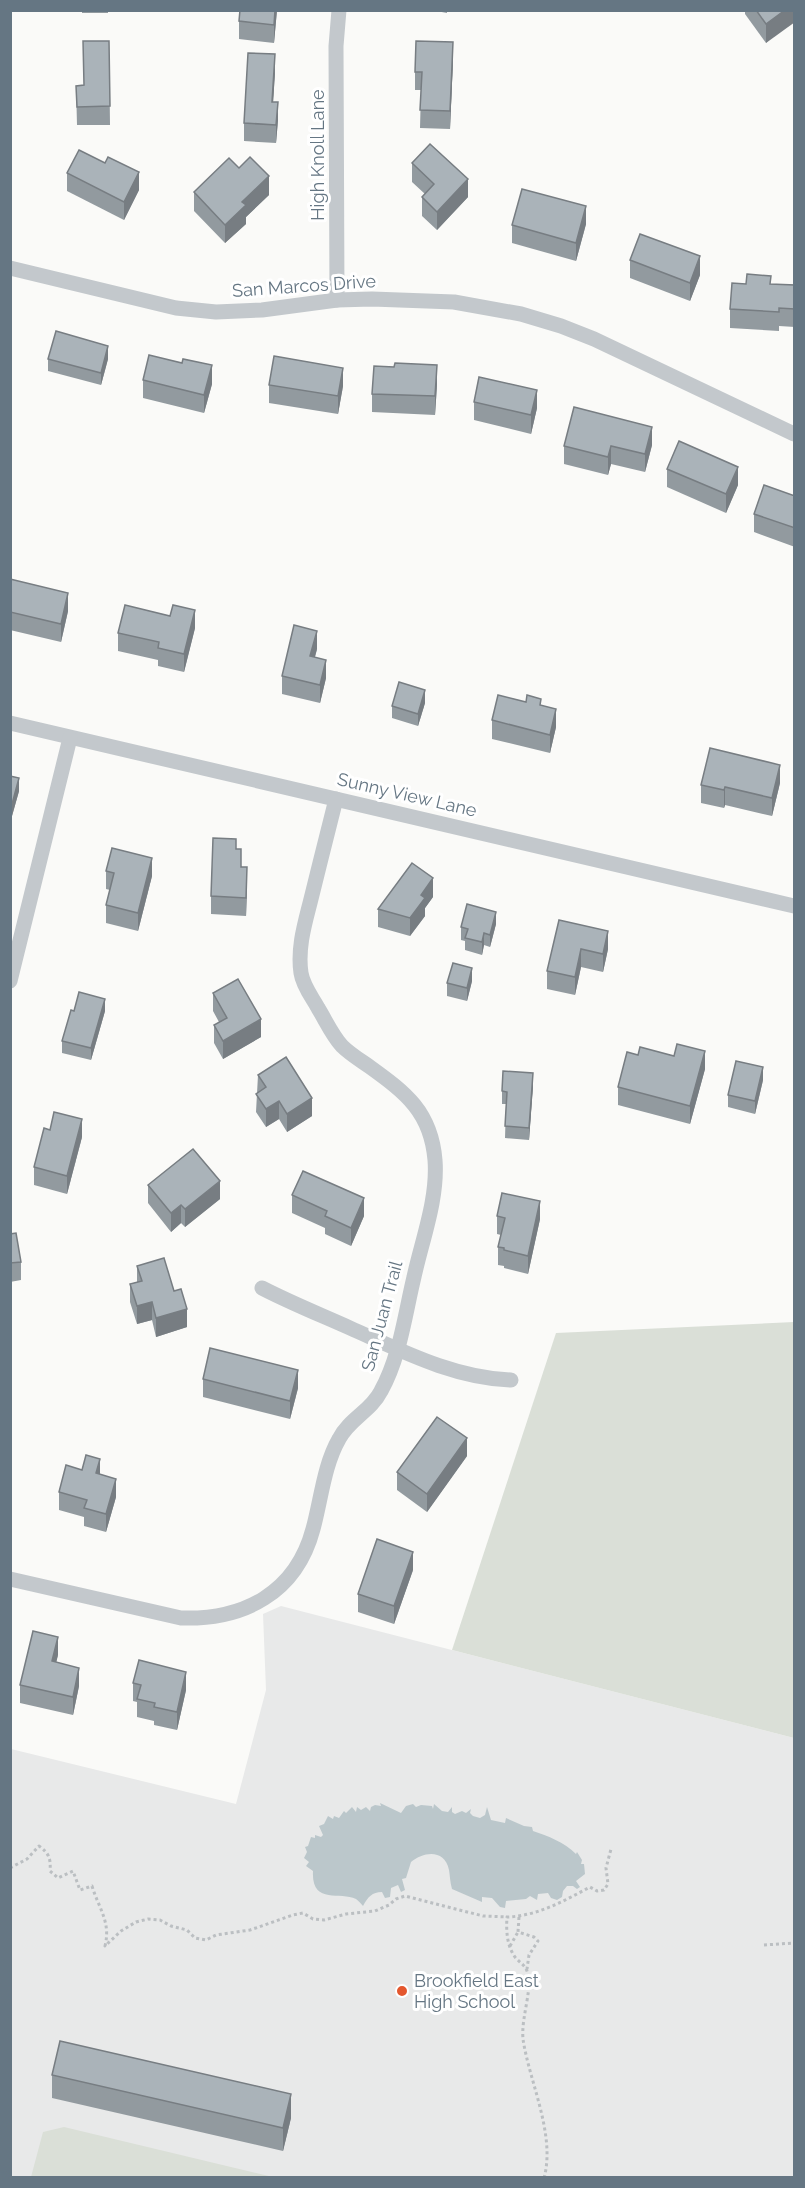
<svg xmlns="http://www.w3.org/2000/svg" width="805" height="2188" font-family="Raleway,sans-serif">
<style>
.built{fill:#e8e9e9}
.green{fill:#dadfd7}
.water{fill:#bbc7cb}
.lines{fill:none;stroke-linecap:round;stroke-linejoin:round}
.path{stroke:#bbbfc2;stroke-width:3;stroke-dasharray:3 3;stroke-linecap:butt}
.minor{stroke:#c3c8cc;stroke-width:15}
.wall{fill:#929a9f}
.shaded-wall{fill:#777d82}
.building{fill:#aab3b9;stroke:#777d82;stroke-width:1.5}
.poi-dot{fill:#e4572e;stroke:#fff;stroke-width:2}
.labels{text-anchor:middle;stroke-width:6;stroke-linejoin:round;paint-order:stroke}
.street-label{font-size:18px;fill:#657683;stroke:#fff}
.poi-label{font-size:18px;fill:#657683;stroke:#fff;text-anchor:start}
</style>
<rect width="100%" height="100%" fill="#fafaf8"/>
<path class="built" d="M281,1606L794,1738V2177L11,2178V1749L236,1804L266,1690L263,1614Z"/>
<g class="green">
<path d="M794,1322V1738L452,1650L556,1333Z"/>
<path d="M64,2127L273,2177H31L43,2132Z"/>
</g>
<path class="water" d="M380,1803L401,1813L406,1806L413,1804L416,1807L421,1805L432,1806L433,1809L434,1804L442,1811L448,1812L452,1807V1812L455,1814L462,1811L466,1813L471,1809L470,1813L473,1816L480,1818L485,1815L487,1807L491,1820L505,1823L506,1818L524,1826L532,1827L533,1831C548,1836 564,1842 576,1854L577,1852L582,1860L581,1864H584L585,1874L576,1881L580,1887L577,1889L573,1886H567L563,1891L562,1897L557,1900L551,1898L548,1893L538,1894L537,1900L530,1896L526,1899L506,1901L505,1908L500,1907L492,1898L482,1897V1902L452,1889C450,1882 450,1876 449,1870C445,1849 424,1851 411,1862L406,1878L402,1879L405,1890L401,1892L398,1885L391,1888L390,1897L385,1898L382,1892C372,1892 368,1897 363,1906C361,1904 359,1901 356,1899C340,1891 311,1905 313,1871L306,1866L309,1862L304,1858L307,1852L305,1847L308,1846L311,1837L315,1838V1835L321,1837L323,1835L319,1826L324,1824L328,1816L333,1819L334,1816L339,1818L344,1811L346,1813L352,1807L356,1812L357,1807L361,1810L366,1807L370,1811L371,1807L375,1805L381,1806Z"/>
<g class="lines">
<g class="path">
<path d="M10,1868L27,1859L39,1846C49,1853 51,1859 50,1871L58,1878L73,1871L80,1890L92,1886C99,1909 111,1922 105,1946L121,1931L136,1922L148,1919L160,1920L171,1926L187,1930L195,1938L206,1940L216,1935L250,1930L293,1915L303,1913L313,1919L324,1920L346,1914L375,1911L389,1905L396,1899L405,1896L483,1916L507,1917"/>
<path d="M519,1917L518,1932L534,1937L538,1941L529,1955L527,1969"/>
<path d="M764,1945L794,1943"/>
<path d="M510,1946L518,1932"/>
<path d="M544,2178C556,2135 529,2081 523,2039C521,2018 532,1991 528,1975C527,1966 520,1963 515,1957C507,1946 506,1931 507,1917C537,1916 564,1901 590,1887L597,1891L604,1890L608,1884L606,1868L611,1849"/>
</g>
<g class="minor">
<path d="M10,268L176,308L216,312L262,310L337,300L372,299L454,302L521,314L561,326L594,339L794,434"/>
<path d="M337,300L336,46L339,10"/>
<path d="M10,723L794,906"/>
<path d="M10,981L70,738"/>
<path d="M262,1288C291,1303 321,1315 350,1328C402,1351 454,1378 511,1380"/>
<path d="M10,1579L181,1618C244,1620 296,1593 313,1529C321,1500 324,1465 339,1439C349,1419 371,1411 381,1391C400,1357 405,1314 414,1277C422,1240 438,1199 435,1160C431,1112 406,1093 370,1067C360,1060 350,1054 342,1046C332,1035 326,1021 318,1008C312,997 303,986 301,973C297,946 306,920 312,895C320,863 328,830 336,799"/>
</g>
</g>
<g class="wall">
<rect x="82" y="10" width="26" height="3"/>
<path d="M277,10L274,43L239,39V21Z"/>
<path d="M431,10H447V13Z"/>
<path d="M745,10H795L766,43L745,14Z"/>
<path d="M109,41L110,125H77L76,86L84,85Z"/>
<path d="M453,60L450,129L420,128L421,90H415V72Z"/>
<path d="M275,72L273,102L278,120L276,143L244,141V123Z"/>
<path d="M412,163L468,197L437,230L422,216V197L425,194L412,182Z"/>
<path d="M239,168L269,195L246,217V224L225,243L194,211V192Z"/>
<path d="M67,173L139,190L124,220L67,191Z"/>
<path d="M586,224L576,261L512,243V225Z"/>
<path d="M630,260L700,275L690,301L630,278Z"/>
<path d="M746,284L795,285V327L779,326V331L730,328V309Z"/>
<path d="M48,359H108L101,385L48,371Z"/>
<path d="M182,363L212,384L204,413L143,398V380Z"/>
<path d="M437,384L435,415L372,412V394Z"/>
<path d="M269,385L343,386L338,414L269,403Z"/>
<path d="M474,402L537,408L531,434L474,420Z"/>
<path d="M652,445L645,472L611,464L608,475L564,464V446Z"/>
<path d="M667,469L738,485L726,513L667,487Z"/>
<path d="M795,496V547L754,532V514Z"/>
<path d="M10,579L68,611L61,642L10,630Z"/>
<path d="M195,628L184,672L158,666V660L118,651V633Z"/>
<path d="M317,649L315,657L326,678L320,703L282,694V676Z"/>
<path d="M425,703L418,726L392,718V706Z"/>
<path d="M541,705L556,727L550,753L492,739V720Z"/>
<path d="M10,776L19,791L12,816H10Z"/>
<path d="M780,783L772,816L725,805L724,808L701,803V785Z"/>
<path d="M236,849L247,885L246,916L211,914V896Z"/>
<path d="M106,871L152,876L138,931L106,923V905L110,890L106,889Z"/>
<path d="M433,897L425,908V916L410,936L378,927V909Z"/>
<path d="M559,920L608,949L603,972L581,967L575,995L547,989V971Z"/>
<path d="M496,924L490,947L484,945L482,955L465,950V941L461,940V927Z"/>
<path d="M472,981L467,1001L447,996V983Z"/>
<path d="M213,993L261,1037L223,1059L214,1043V1025L219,1022L213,1011Z"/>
<path d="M74,1011H105L91,1060L62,1053V1041Z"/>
<path d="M638,1055L705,1069L690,1124L618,1105V1087Z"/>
<path d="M258,1075L312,1116L287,1132L279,1119L266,1127L256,1112Z"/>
<path d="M763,1080L755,1114L728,1107V1095Z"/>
<path d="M533,1086L529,1140L505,1138L506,1104H502V1091Z"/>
<path d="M82,1137L67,1194L34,1185V1167Z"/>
<path d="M148,1185L220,1199L185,1227L181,1223L171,1232L148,1203Z"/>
<path d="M292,1195L364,1216L351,1246L325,1234V1228L292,1213Z"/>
<path d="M497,1216L540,1219L528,1274L504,1268V1266L498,1265V1247L501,1235L497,1234Z"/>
<path d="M10,1234L21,1262V1280L10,1282Z"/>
<path d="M137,1266L174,1291L187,1327L156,1337L152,1320L137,1324L130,1302V1284L137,1282Z"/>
<path d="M203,1379L298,1388L290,1419L203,1397Z"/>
<path d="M467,1456L427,1512L397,1490V1472Z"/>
<path d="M100,1474L116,1497L106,1532L84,1526V1517L59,1510V1492Z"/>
<path d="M413,1570L394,1624L358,1612V1594Z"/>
<path d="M58,1655L56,1662L79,1686L73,1715L20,1703V1685Z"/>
<path d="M133,1683L186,1690L177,1730L154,1725V1721L137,1717V1702L133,1701Z"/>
<path d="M52,2075L291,2118L283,2151L52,2098Z"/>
</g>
<g class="shaded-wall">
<path d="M275,10H277L274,43V25Z"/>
<path d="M785,10H795V22L766,43V24Z"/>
<path d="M453,42V60L450,129V111Z"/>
<path d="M275,54V72L272,120V102Z"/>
<path d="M278,102V120L276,143V125Z"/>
<path d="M139,172V190L124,220V202Z"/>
<path d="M269,176V195L246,217V224L225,243V225L242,202Z"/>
<path d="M468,179V197L437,230V212Z"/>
<path d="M586,206V224L576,261V243Z"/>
<path d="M700,256V275L690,301V283Z"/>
<path d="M108,346V359L101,385V373Z"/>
<path d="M212,365V384L204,413V395Z"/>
<path d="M437,365V384L435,415V396Z"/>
<path d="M343,368V386L338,414V396Z"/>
<path d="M537,390V408L531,434V415Z"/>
<path d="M652,427V445L645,472V454Z"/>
<path d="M611,446V464L608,475V457Z"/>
<path d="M738,467V485L726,513V494Z"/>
<path d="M68,593V611L61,642V624Z"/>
<path d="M195,610V628L184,672V654Z"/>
<path d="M317,631V649L310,674V656Z"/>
<path d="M326,660V678L320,703V685Z"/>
<path d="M425,690V703L418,726V714Z"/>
<path d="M556,709V727L550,753V735Z"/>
<path d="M780,765V783L772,816V798Z"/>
<path d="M19,778V791L12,816V804Z"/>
<path d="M725,787V805L724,808V790Z"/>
<path d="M152,858V876L138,931V913Z"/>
<path d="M247,867V885L246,916V898Z"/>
<path d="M433,878V897L425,908V916L410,936V918L421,895Z"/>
<path d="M496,912V924L490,947V935Z"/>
<path d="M608,931V949L603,972V954Z"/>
<path d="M484,933V945L482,955V942Z"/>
<path d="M581,949V967L575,995V977Z"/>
<path d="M472,968V981L467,1001V988Z"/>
<path d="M105,999V1011L91,1060V1048Z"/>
<path d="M261,1019V1037L223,1059V1041Z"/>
<path d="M705,1051V1069L690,1124V1106Z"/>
<path d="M763,1067V1080L755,1114V1101Z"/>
<path d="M533,1073V1086L529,1140V1128Z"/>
<path d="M312,1098V1116L287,1132V1114Z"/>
<path d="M279,1101V1119L266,1127V1109Z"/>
<path d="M82,1119V1137L67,1194V1176Z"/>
<path d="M220,1181V1199L185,1227V1209Z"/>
<path d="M364,1198V1216L351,1246V1228Z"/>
<path d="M540,1201V1219L528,1274V1256Z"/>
<path d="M181,1205V1223L171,1232V1213Z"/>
<path d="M152,1302V1320L137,1324V1306Z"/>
<path d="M187,1309V1327L156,1337V1318Z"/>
<path d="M298,1370V1388L290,1419V1401Z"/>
<path d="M467,1438V1456L427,1512V1494Z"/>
<path d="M100,1459V1477L96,1473Z"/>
<path d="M116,1479V1497L106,1532V1514Z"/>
<path d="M413,1552V1570L394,1624V1606Z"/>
<path d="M58,1637V1655L52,1680V1661Z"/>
<path d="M79,1668V1686L73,1715V1697Z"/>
<path d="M186,1672V1690L177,1730V1712Z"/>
<path d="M291,2094V2118L283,2151V2128Z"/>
</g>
<g class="building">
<path d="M240,10H275L274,25L239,21Z"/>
<path d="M756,10H785L766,24Z"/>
<path d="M83,41H109L110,106L77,107L76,86L84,85Z"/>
<path d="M416,41L453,42L450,111L420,110L422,72H415Z"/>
<path d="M248,53L275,54L272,102H278L276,125L244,123Z"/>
<path d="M430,144L468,179L437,212L422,197L434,184L412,163Z"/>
<path d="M79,150L105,163L108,157L139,172L124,202L67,173Z"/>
<path d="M250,157L269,176L242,202L246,205L225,225L194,192L229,158L239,168Z"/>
<path d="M522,189L586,206L576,243L512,225Z"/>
<path d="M640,234L700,256L690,283L630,260Z"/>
<path d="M747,274L771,276L770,284L795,285V309L779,308V312L730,309L732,283L746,284Z"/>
<path d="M56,331L108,346L101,373L48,359Z"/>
<path d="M149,355L182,363L183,359L212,365L204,395L143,380Z"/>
<path d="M274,356L343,368L338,396L269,385Z"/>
<path d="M395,363L437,365L435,396L372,394L374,366L394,367Z"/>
<path d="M479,377L537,390L531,415L474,402Z"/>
<path d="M574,407L652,427L645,454L611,446L608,457L564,446Z"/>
<path d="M679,441L738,467L726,494L667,469Z"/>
<path d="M764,485L795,496V528L754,514Z"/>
<path d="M10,579L68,593L61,624L10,612Z"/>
<path d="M125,605L170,616L173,605L195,610L184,654L158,648L159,642L118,633Z"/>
<path d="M294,625L317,631L310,656L326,660L320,685L282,676Z"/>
<path d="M399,682L425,690L418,714L392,706Z"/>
<path d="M498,695L526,702L527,695L541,699L540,705L556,709L550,735L492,720Z"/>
<path d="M710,748L780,765L772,798L725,787L724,790L701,785Z"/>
<path d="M10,776L19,778L12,804L10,803Z"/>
<path d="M213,838L236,839V849H241V867H247L246,898L211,896Z"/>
<path d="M112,848L152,858L138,913L106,905L114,873L106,871Z"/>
<path d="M412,863L433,878L421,895L425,898L410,918L378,909Z"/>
<path d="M467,904L496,912L490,935L484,933L482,942L465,938L468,929L461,927Z"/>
<path d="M559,920L608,931L603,954L581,949L575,977L547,971Z"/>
<path d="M453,963L472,968L467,988L447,983Z"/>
<path d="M238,979L261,1019L223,1041L214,1025L227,1018L213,993Z"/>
<path d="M79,992L105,999L91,1048L62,1041L71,1010L74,1011Z"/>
<path d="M677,1044L705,1051L690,1106L618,1087L627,1052L638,1055L640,1047L674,1056Z"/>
<path d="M286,1057L312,1098L287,1114L279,1101L266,1109L256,1094L266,1087L258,1075Z"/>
<path d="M736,1061L763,1067L755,1101L728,1095Z"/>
<path d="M503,1071L533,1073L529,1128L505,1126L507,1092L502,1091Z"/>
<path d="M54,1112L82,1119L67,1176L34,1167L44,1128L50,1130Z"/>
<path d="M193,1149L220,1181L185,1209L181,1205L171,1213L148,1185Z"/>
<path d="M303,1171L364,1198L351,1228L325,1216L327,1211L292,1195Z"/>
<path d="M502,1193L540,1201L528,1256L504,1250V1248L498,1247L505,1218L497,1216Z"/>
<path d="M16,1233L21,1262L10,1263V1234Z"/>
<path d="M164,1258L174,1291L181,1289L187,1309L156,1318L152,1302L137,1306L130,1284L142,1281L137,1266Z"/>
<path d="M210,1348L298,1370L290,1401L203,1379Z"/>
<path d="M437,1417L467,1438L427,1494L397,1472Z"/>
<path d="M86,1455L100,1459L96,1473L116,1479L106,1514L84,1508L87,1500L59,1492L66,1465L82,1470Z"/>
<path d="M377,1539L413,1552L394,1606L358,1594Z"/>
<path d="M33,1631L58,1637L52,1661L79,1668L73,1697L20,1685Z"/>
<path d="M139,1660L186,1672L177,1712L154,1707L155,1703L137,1699L141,1685L133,1683Z"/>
<path d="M60,2041L291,2094L283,2128L52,2075Z"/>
</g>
<circle class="poi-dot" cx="402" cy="1991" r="6"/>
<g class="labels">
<g class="street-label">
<text transform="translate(318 155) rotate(-90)" y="6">High Knoll Lane</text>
<text transform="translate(304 286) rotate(-4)" y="6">San Marcos Drive</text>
<text transform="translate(407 795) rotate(13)" y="6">Sunny View Lane</text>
<text transform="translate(382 1316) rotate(-75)" y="6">San Juan Trail</text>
</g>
<g class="poi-label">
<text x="414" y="1987">Brookfield East<tspan x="414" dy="21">High School</tspan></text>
</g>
</g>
<rect width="805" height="2188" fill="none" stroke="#657683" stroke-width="24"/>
</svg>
